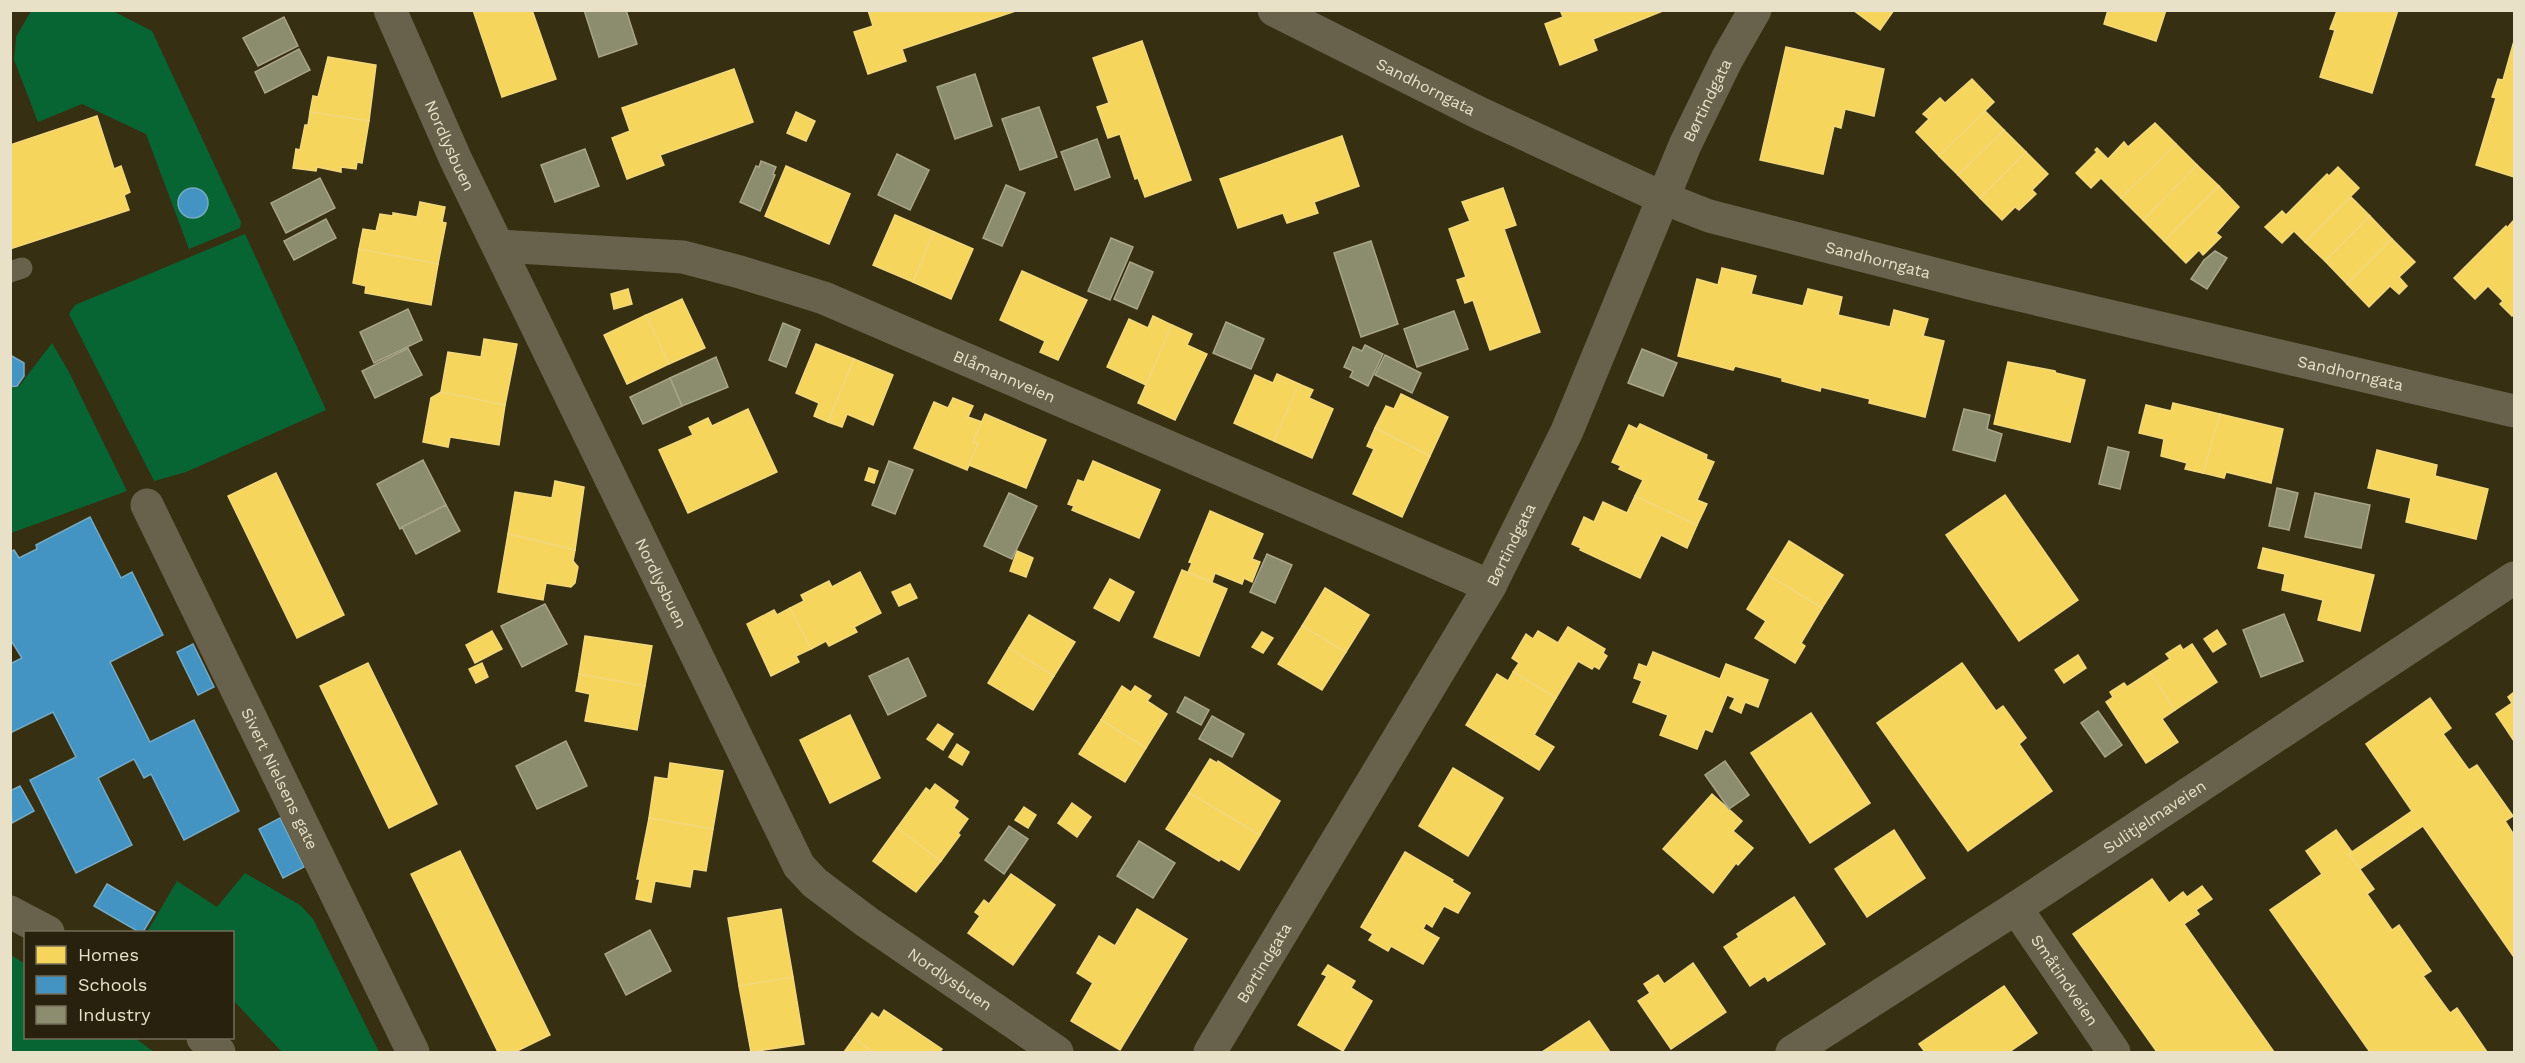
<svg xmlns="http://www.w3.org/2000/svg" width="2525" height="1063" font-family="'Work Sans',sans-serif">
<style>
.green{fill:#076534}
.homes{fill:#f6d55c;stroke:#f2d87c;stroke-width:1.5}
.schools{fill:#4393c3;stroke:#74aac4;stroke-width:1.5}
.industry{fill:#8c8c6e;stroke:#a8a589;stroke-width:1.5}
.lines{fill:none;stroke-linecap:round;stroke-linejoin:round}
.lane{stroke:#68624c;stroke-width:21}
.street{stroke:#68624c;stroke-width:33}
.labels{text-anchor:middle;stroke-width:6;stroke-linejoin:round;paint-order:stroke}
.street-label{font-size:16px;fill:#e8e0c7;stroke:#27210d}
</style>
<rect width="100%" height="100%" fill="#372f11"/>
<g class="green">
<path d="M31,11H113L152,31L241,222L240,228L189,249L146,134L82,104L38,122L14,60L16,37Z"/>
<path d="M245,234L326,410L186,472L154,481L69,314L75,305Z"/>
<path d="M52,343L69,372L127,491L11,533V389L20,385Z"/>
<path d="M245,873L300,905L313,919L379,1052H282L233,1000L232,932H147L177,881L217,907Z"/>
<path d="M11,955L25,964L26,1038H135L154,1052H11Z"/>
</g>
<g class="homes">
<path d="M473,10H532L556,79L502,97Z"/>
<path d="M868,10H1019L902,49L906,61L868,74L854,32L873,26Z"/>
<path d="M1560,10H1665L1593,39L1597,50L1560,65L1545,24L1563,17Z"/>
<path d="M1853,10H1894L1880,30Z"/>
<path d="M2108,10H2166L2156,41L2104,24Z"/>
<path d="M2341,10H2398L2372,93L2320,77L2335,30L2330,29L2337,11Z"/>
<path d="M1142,41L1191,180L1145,197L1138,178L1135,179L1120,134L1108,138L1097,107L1109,103L1093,58Z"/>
<path d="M2514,41V177L2476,165L2496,98L2492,97L2498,79L2503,80Z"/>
<path d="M1786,47L1884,69L1874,116L1845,109L1841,128L1834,126L1823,174L1760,160Z"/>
<path d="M328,57L376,65L369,121L310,112L313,96L318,97Z"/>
<path d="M734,69L753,122L660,155L664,165L627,179L612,138L630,131L622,108Z"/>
<path d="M1972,79L1994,102L1939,156L1916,132L1929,119L1923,114L1940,98L1945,103Z"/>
<path d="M1985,111L2004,130L1958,175L1939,156Z"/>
<path d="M310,112L369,121L362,163L357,162L356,169L341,167V172L317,167L316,171L293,168L296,149L300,150L305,125H308Z"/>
<path d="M796,112L815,121L806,141L787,133Z"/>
<path d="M97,116L114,169L121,166L130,192L124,195L129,210L10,249V145Z"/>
<path d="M2155,123L2176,144L2121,198L2101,178L2091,188L2076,173L2097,152L2095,150L2097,148L2108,159L2124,142L2128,147Z"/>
<path d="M2004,130L2026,152L1980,198L1958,175Z"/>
<path d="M1342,136L1359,186L1314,202L1318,213L1287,223L1283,213L1238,228L1220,179Z"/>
<path d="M2176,144L2197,165L2143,220L2121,198Z"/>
<path d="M2026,152L2048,174L2032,190L2036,194L2019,210L2015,207L2002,220L1980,198Z"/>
<path d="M2197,165L2219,186L2164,241L2143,220Z"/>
<path d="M786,166L850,194L829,244L765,216Z"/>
<path d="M2338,167L2359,188L2305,242L2294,231L2282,243L2265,227L2282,211L2286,215L2327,174L2329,176Z"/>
<path d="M2219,186L2239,207L2216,233L2221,237L2203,255L2199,250L2186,263L2164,241Z"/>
<path d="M1503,188L1516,225L1504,229L1540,332L1490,350L1473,300L1465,303L1457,280L1466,277L1449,229L1470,221L1462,202Z"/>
<path d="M2351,197L2370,216L2325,261L2305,242Z"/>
<path d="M420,202L445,207L442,222L446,223L438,264L359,249L363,229L376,231L380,214L393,216V213L417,217Z"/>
<path d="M895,215L934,232L913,282L873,265Z"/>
<path d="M2370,216L2392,239L2347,284L2325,261Z"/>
<path d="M2514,220V314L2512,316L2500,304L2503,301L2488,286L2475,299L2454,278L2506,226L2507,228Z"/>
<path d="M934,232L973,249L951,299L913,282Z"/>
<path d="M2392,239L2415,262L2399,277L2407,286L2399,294L2390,286L2369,307L2347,284Z"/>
<path d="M359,249L438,264L431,305L365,293L366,286L353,283Z"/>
<path d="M1722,268L1756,276L1751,294L1803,306L1808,289L1842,297L1838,315L1890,327L1894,310L1928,319L1923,336L1944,341L1925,417L1869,403L1870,399L1821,387L1820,391L1782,381V378L1735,366L1733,370L1678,356L1697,279L1718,285Z"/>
<path d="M1022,271L1087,300L1058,360L1040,352L1045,341L1000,320Z"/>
<path d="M628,289L632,304L614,309L611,294Z"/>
<path d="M682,299L705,348L669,364L646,315Z"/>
<path d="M646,315L669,364L627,384L604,335Z"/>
<path d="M1153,316L1172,325L1146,385L1107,367L1129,319L1148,328Z"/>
<path d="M1172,325L1192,334L1187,345L1207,354L1175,420L1138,403Z"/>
<path d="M484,339L517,344L505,405L441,392L448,352L481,357Z"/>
<path d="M816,344L854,359L828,422L814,416L819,403L796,393Z"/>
<path d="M854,359L893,375L873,425L847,414L842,427L828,422Z"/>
<path d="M2008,362L2055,371L2056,373L2085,380L2070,442L1994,424Z"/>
<path d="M1277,374L1299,384L1274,441L1234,423L1255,375L1273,383Z"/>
<path d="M1299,384L1313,390L1309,398L1333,409L1312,458L1274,441Z"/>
<path d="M441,392L505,405L499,445L450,437L448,447L423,442L431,398Z"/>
<path d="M1401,394L1448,417L1430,456L1375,428L1386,406L1394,409Z"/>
<path d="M953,398L973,406L968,417L982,422L973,442L978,444L967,470L914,448L934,402L948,408Z"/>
<path d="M2173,403L2220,414L2203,473L2185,469L2187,463L2161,456L2164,439L2139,433L2146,405L2171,411Z"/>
<path d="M748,409L777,472L688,513L659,450L693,435L689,427L708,418L712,426Z"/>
<path d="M985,414L1046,440L1026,488L969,465L978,444L973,442Z"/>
<path d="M2220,414L2283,429L2271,483L2226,472L2224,478L2203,473Z"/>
<path d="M1640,424L1707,455L1706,459L1714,462L1697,500L1707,504L1697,525L1635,496L1643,480L1619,469L1621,466L1612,462L1629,425L1637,429Z"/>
<path d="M1375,428L1430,456L1402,517L1353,494L1374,449L1367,446Z"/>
<path d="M2377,450L2437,465L2435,476L2488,489L2476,539L2406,522L2411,498L2368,488Z"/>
<path d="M1093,461L1160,490L1139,538L1072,510L1074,506L1068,504L1078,480L1084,482Z"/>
<path d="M869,468L878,471L874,483L865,480Z"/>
<path d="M276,473L344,615L297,638L228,496Z"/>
<path d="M555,481L584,487L575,550L508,534L515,492L552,498Z"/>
<path d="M2005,495L2078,600L2019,641L1946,535Z"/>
<path d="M1635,496L1697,525L1687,548L1661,535L1640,578L1580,550L1581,548L1572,544L1584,517L1594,522L1603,502L1627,513Z"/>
<path d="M1210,511L1263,534L1252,559L1260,562L1252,582L1244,578L1242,584L1215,573L1212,582L1188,572L1192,563L1189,562Z"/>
<path d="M508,534L575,550L573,561L578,567L575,583L571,587L546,583L543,600L498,592Z"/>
<path d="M1789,541L1843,575L1822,608L1768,575Z"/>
<path d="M2263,548L2374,575L2360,631L2318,620L2323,600L2282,590L2285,574L2258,568Z"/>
<path d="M1017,551L1033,558L1026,577L1010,571Z"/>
<path d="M1182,570L1227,589L1199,656L1154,637Z"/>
<path d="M860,572L881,613L854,627L857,632L829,646L826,641L811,649L790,608L804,601L801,595L829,581L832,587Z"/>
<path d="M1768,575L1822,608L1801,643L1805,646L1795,663L1755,638L1766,621L1747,609Z"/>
<path d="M1110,579L1134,592L1119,621L1094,608Z"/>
<path d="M910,584L917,598L899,606L892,592Z"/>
<path d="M1325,588L1369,615L1346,652L1302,626Z"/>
<path d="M790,608L811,649L796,656L799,662L771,676L747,624L774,610L777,615Z"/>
<path d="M1029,615L1075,642L1054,676L1009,648Z"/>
<path d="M1302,626L1346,652L1322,690L1278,664Z"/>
<path d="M1568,627L1605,649L1603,653L1607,656L1599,669L1594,666L1592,669L1578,661L1556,698L1513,672L1519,663L1512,658L1526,634L1533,639L1538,631L1558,643Z"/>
<path d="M2217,630L2226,644L2213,652L2204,639Z"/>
<path d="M492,631L502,649L475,663L466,645Z"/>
<path d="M1262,632L1273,638L1263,653L1252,647Z"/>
<path d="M585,636L652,646L645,686L579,674Z"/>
<path d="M2192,644L2217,682L2175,710L2150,672L2170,659L2166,654L2180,645L2183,650Z"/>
<path d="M1009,648L1054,676L1033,710L988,683Z"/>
<path d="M1653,652L1720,679L1726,664L1768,680L1758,707L1745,702L1741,713L1730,708L1735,698L1727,695L1712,732L1705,729L1697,749L1660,735L1668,715L1633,702L1642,681L1634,678L1639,664L1647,667Z"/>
<path d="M2078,655L2086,668L2064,683L2055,670Z"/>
<path d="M368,663L437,804L389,828L320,686Z"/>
<path d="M482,663L488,677L476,683L469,669Z"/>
<path d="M1962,663L1996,711L2003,706L2026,738L2019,744L2052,791L1968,851L1877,723Z"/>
<path d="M1513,672L1556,698L1534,735L1554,747L1539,770L1466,725L1497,674L1508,681Z"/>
<path d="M2150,672L2175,710L2162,719L2178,742L2146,763L2106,702L2113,697L2110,692L2124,683L2127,687Z"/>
<path d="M579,674L645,686L637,730L585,721L590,694L576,691Z"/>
<path d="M1122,686L1131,692L1135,686L1151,696L1147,701L1167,714L1146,748L1101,720Z"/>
<path d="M2514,692V741L2496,714L2512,703L2508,697Z"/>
<path d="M2430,698L2451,728L2443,734L2469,770L2477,765L2513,816L2505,821L2514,835V957L2423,826L2360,869L2349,854L2412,811L2366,744Z"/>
<path d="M1811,713L1870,803L1810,843L1751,753Z"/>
<path d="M850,715L880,778L830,803L800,740Z"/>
<path d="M1101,720L1146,748L1125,782L1079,754Z"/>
<path d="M938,724L953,734L943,750L927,739Z"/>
<path d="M957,744L969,752L962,765L949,757Z"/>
<path d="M1210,759L1217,763L1218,761L1280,801L1260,835L1189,793Z"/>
<path d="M670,763L723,771L713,829L649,818L655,777L668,779Z"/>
<path d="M1453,768L1503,798L1468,856L1419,826Z"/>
<path d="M935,784L958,801L954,808L968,819L958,833L960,835L941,861L897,828L926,788L930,791Z"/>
<path d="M1189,793L1260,835L1239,870L1221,859L1219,861L1166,829Z"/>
<path d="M1712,794L1742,821L1733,831L1753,848L1738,865L1736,863L1713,893L1663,849Z"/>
<path d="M1072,803L1091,817L1077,837L1058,823Z"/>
<path d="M1024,807L1036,815L1028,828L1015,820Z"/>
<path d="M649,818L713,829L706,871L693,869L690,887L655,881L651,902L636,899L640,879H637Z"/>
<path d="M897,828L941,861L916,892L873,861Z"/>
<path d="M1894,830L1925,878L1867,917L1835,869Z"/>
<path d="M2336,830L2352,852L2349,854L2374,889L2367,894L2392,930L2399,925L2431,971L2423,976L2450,1013L2457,1008L2487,1052H2370L2270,910L2322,874L2306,851Z"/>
<path d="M460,851L550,1035L515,1052H498L411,874Z"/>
<path d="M1405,852L1453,880L1452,882L1470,893L1458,913L1444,906L1432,927L1426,923L1423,929L1439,938L1423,964L1391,946L1388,951L1369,940L1373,934L1361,927Z"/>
<path d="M1011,874L1055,905L1013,965L968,933L980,916L975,912L984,900L989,904Z"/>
<path d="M2152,879L2169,903L2183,892L2187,897L2202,886L2212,899L2196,910L2199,914L2184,924L2274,1052H2157L2073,934Z"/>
<path d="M1794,897L1825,944L1768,981L1765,976L1750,986L1724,947L1739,937L1737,934Z"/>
<path d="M781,909L793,977L739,986L728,918Z"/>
<path d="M1137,909L1187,939L1120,1050L1071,1021L1093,983L1077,973L1099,936L1115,946Z"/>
<path d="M1693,963L1726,1012L1671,1049L1638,1001L1650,993L1644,984L1658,975L1664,984Z"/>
<path d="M1328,965L1355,981L1351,988L1372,1001L1343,1051L1298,1025L1327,976L1322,974Z"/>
<path d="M793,977L804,1044L751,1052L739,986Z"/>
<path d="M2004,986L2037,1033L2009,1052H1925L1919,1044Z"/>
<path d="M884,1010L942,1049L939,1052H873L854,1038L872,1013L879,1018Z"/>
<path d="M1589,1021L1610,1052H1542L1565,1037Z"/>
<path d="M854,1038L873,1052H844Z"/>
</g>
<g class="schools">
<circle cx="193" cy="203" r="15"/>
<path d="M10,355L24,363V376L17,386L10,387Z"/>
<path d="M90,517L121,578L132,572L163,635L110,662L150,742L194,720L239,811L184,840L151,774L144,778L134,759L98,778L132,845L76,873L30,780L76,757L53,712L10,733V664L22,658L10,639V552L14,550L19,558L37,549L36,545Z"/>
<path d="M193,644L214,687L198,695L177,652Z"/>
<path d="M20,786L34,811L12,823L10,791Z"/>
<path d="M280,818L304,867L283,878L259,829Z"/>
<path d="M107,884L155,912L143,932H139L94,906Z"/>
</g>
<g class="industry">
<path d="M584,10H626L637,44L599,57Z"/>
<path d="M284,17L298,46L258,66L243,38Z"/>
<path d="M299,49L310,70L265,93L255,72Z"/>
<path d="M975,74L992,126L955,139L937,87Z"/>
<path d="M1039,107L1057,157L1020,170L1002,119Z"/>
<path d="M1097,139L1110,177L1075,190L1061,152Z"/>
<path d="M585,149L599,186L555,202L541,165Z"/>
<path d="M897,154L929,170L910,210L878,195Z"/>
<path d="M761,161L776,167L773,174L775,175L760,211L740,202L756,166L759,167Z"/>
<path d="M320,178L335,208L286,233L271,203Z"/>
<path d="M1006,185L1025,193L1002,246L983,238Z"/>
<path d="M326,219L336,238L294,260L284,241Z"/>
<path d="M1111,238L1133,247L1110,300L1088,291Z"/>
<path d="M1371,241L1398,324L1361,337L1334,253Z"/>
<path d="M2215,251L2227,258L2207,289L2191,279L2204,260Z"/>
<path d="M1130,262L1153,272L1137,309L1114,299Z"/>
<path d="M408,309L422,340L374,363L360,332Z"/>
<path d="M1454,311L1468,349L1417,367L1404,329Z"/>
<path d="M1226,322L1264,339L1251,369L1213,353Z"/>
<path d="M783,323L800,330L786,367L769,360Z"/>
<path d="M1365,345L1383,354L1368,386L1350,377L1353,371L1344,367L1353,347L1362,351Z"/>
<path d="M408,348L422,375L375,398L362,371Z"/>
<path d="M1642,349L1677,363L1663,396L1628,383Z"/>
<path d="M1385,355L1421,373L1412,393L1375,375Z"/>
<path d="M716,357L728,387L682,406L670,378Z"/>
<path d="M670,378L682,406L643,424L630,397Z"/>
<path d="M1964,409L1990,415L1987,429L2002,434L1995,461L1953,450Z"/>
<path d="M2108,447L2129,452L2120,489L2099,484Z"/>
<path d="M423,460L446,505L400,529L377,484Z"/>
<path d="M889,461L913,470L895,514L872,505Z"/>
<path d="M2277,488L2298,493L2289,530L2269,526Z"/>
<path d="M1009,493L1037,506L1012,559L984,546Z"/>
<path d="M2315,493L2370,505L2361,548L2305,537Z"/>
<path d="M446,505L460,531L416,554L402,527Z"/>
<path d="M1267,554L1292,565L1275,603L1250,592Z"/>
<path d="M545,604L567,644L522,667L501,626Z"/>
<path d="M2284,614L2303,661L2261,677L2243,630Z"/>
<path d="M908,658L926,696L888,715L869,676Z"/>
<path d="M1185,697L1209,710L1201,725L1177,712Z"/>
<path d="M2098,711L2122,745L2105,757L2081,723Z"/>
<path d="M1212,716L1244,734L1232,757L1199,739Z"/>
<path d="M566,741L587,786L537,809L516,766Z"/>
<path d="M1725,761L1749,795L1729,809L1705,775Z"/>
<path d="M1009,826L1028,839L1004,874L985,860Z"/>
<path d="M1139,841L1175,863L1153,898L1117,876Z"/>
<path d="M650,930L671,971L626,995L605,954Z"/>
</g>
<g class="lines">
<path class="lane" d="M10,272L22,268"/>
<g class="street">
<path id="s1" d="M390,10L456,160L799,866L815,883L867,922L1057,1052"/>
<path id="s2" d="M1274,10L1477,112L1663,198L1709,216L1981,286L2514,411"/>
<path id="s3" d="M499,246L683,257L740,272L824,298L1490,586"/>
<path id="s4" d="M147,505L413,1052"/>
<path id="s5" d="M2016,908L2114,1052"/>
<path d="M10,912L48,932"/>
<path d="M203,1038L219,1052"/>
<path id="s6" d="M1210,1052L1490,586L1567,431L1685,145L1727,59L1755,10"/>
<path id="s7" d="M1792,1052L2016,908L2514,578"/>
</g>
</g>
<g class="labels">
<g class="street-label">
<text dy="6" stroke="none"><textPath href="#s2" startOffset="170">Sandhorngata</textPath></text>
<text dy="6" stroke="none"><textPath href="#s6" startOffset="1076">Børtindgata</textPath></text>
<text dy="6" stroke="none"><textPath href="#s1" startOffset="148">Nordlysbuen</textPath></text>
<text dy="6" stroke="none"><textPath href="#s2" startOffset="656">Sandhorngata</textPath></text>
<text dy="6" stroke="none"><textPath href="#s2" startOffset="1142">Sandhorngata</textPath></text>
<text dy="6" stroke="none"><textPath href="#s3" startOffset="528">Blåmannveien</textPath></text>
<text dy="6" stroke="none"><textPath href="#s6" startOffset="590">Børtindgata</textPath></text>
<text dy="6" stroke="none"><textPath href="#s1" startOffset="634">Nordlysbuen</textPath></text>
<text dy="6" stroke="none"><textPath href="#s4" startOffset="304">Sivert Nielsens gate</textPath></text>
<text dy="6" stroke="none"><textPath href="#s7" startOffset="432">Sulitjelmaveien</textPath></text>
<text dy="6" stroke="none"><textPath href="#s6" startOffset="104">Børtindgata</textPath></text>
<text dy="6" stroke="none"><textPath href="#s1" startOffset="1138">Nordlysbuen</textPath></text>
<text dy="6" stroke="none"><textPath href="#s5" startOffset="87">Småtindveien</textPath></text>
</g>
</g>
<rect width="2525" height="1063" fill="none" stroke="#e8e0c7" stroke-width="24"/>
<rect x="24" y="931" width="210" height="108" fill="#27210d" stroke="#746d57" stroke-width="1.5"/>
<rect x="36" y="946" width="30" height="18" fill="#f6d55c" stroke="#746d57" stroke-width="1.5"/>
<text x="78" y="961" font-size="18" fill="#e8e0c7">Homes</text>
<rect x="36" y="976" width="30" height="18" fill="#4393c3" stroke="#746d57" stroke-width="1.5"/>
<text x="78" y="991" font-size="18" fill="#e8e0c7">Schools</text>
<rect x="36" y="1006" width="30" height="18" fill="#8c8c6e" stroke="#746d57" stroke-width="1.5"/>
<text x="78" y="1021" font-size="18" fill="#e8e0c7">Industry</text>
</svg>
